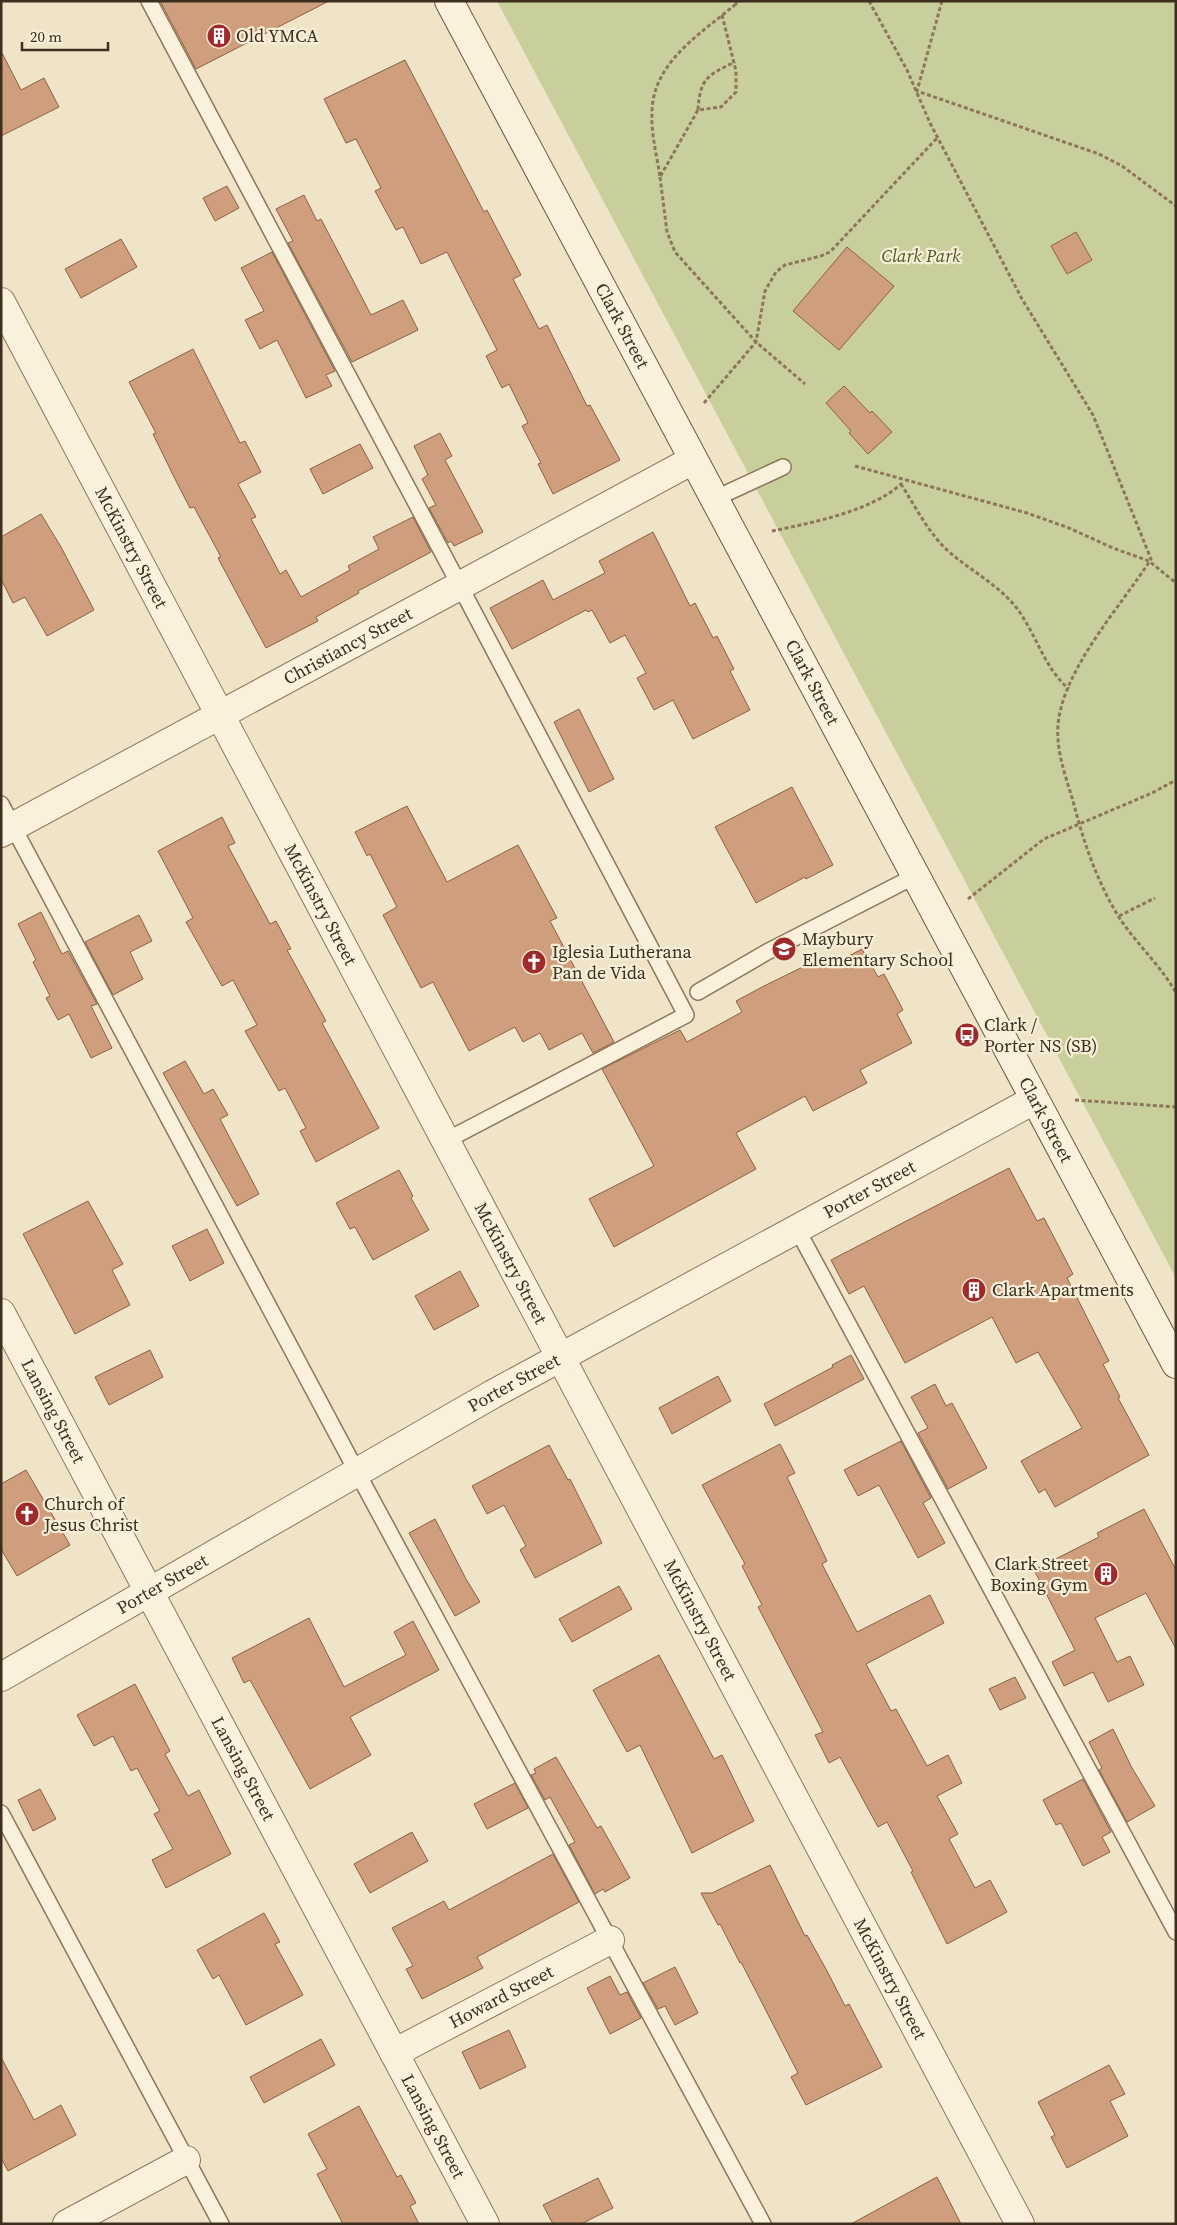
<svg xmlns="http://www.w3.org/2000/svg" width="1177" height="2225" font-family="'Source Serif 4',serif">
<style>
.green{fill:#c9cf9b}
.building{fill:#cf9f7d;stroke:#8d5f41}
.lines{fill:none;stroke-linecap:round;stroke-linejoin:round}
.lane-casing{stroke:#8d765c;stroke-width:18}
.street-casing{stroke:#8d765c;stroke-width:30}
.secondary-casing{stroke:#6f573f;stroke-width:30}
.path{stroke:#8d765c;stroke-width:3;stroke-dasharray:4 2.5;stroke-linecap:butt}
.lane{stroke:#faf1dc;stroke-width:15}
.street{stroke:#faf1dc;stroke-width:28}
.secondary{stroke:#faf1dc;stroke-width:28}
.labels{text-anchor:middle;stroke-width:4.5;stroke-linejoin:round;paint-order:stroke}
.poi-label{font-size:18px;fill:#3d2e20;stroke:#f7eed8;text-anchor:start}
.park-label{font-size:18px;font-style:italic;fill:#4d5a26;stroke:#f7eed8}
.street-label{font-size:18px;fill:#3d2e20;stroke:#f7eed8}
</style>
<rect width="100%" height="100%" fill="#f0e4c8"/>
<path class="green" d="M497,1H1176V1278Z"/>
<g class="building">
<path d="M160,1H329L196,69Z"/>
<path d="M1,51L21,90L44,78L59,107L1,136Z"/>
<path d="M405,60L484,212L487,210L521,275L513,279L539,329L547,325L587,406L590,405L620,460L553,494L538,464L541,463L522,426L528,423L509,384L502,388L486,356L497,350L447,252L421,264L403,227L396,230L375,191L381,188L356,139L346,143L324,99Z"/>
<path d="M227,186L239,208L215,221L203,198Z"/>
<path d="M304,195L317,221L321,219L371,315L403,300L418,330L352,362L288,243L293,241L276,209Z"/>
<path d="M1076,232L1092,260L1067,274L1051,246Z"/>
<path d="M121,239L137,267L81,298L65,269Z"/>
<path d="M847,247L894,286L839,350L793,311Z"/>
<path d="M272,252L335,371L326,375L332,386L306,398L277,340L260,349L245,320L264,311L241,268Z"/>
<path d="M193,349L240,443L245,441L261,472L238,484L256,517L251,519L280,574L286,570L301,597L350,570L348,566L379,549L373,537L413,517L431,552L358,591L359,593L316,617L318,621L266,648L218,558L221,557L194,507L190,508L174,477L153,434L156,433L129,382Z"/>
<path d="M844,386L870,413L872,411L892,432L868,454L849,433L851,431L826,403Z"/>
<path d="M440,433L452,456L445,460L483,532L454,546L451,541L448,543L429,508L436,505L422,479L428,475L414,446Z"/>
<path d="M360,444L373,468L323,494L310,469Z"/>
<path d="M41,514L61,547L94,610L47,636L25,597L13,603L1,579V537Z"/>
<path d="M653,532L690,606L695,603L713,638L717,636L734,669L730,671L750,710L693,739L673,700L654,710L637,678L646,673L625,635L610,643L592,610L588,612L586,610L512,649L490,608L543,580L553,600L605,573L599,561Z"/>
<path d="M579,709L614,779L589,792L554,722Z"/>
<path d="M792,787L833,865L806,879L805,877L756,903L715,827Z"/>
<path d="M407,806L447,882L518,845L557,918L550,921L614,1042L593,1053L582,1033L549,1050L540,1033L523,1042L515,1027L469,1051L433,982L421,988L383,915L397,907L370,854L367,856L355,832Z"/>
<path d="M222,817L235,843L228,846L270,924L276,921L291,949L287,950L326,1021L322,1023L379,1128L316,1162L300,1131L306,1128L285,1088L279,1091L245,1031L257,1025L233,980L222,986L186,922L193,918L158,851Z"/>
<path d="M41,912L62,954L68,951L97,1004L91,1006L112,1048L91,1058L69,1014L58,1020L46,998L50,996L33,962L36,960L18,924Z"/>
<path d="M139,915L152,941L130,952L143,979L113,995L85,942Z"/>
<path d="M862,949L878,977L884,974L903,1010L897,1014L912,1043L860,1070L867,1083L813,1111L805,1096L736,1133L756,1169L614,1247L589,1199L654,1166L602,1069L680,1030L687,1042L742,1012L736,1001L764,986L821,958L826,968Z"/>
<path d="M185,1061L204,1094L213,1089L228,1115L220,1119L259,1194L237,1206L163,1073Z"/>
<path d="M1009,1168L1037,1221L1044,1218L1073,1274L1067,1278L1109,1361L1103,1364L1120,1397L1118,1398L1149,1455L1055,1507L1045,1489L1039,1493L1021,1461L1082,1428L1038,1352L1016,1363L992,1317L905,1363L864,1286L849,1294L831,1260Z"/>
<path d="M399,1170L413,1196L411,1198L429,1230L373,1260L355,1227L350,1229L336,1203Z"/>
<path d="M88,1201L123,1264L112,1270L130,1305L75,1334L23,1234Z"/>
<path d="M207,1229L224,1263L190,1281L172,1246Z"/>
<path d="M460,1271L479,1306L434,1330L415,1296Z"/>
<path d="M150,1350L163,1377L109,1405L95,1377Z"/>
<path d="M851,1355L864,1379L775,1426L764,1404L833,1367L832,1365Z"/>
<path d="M718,1376L731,1401L672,1434L659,1408Z"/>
<path d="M935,1384L946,1406L952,1403L987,1468L948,1489L918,1433L928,1428L911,1397Z"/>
<path d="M901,1441L931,1498L923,1503L945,1543L918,1558L879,1485L858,1496L844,1470Z"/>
<path d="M780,1444L795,1473L787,1477L827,1561L822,1564L857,1632L930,1595L944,1623L866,1664L891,1711L896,1709L927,1766L948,1755L962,1783L937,1796L958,1834L949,1839L975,1888L990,1880L1007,1912L947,1944L911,1872L913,1871L887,1822L878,1827L840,1757L829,1763L815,1735L823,1732L758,1607L762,1605L742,1566L745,1564L702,1485Z"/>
<path d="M549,1445L568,1480L570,1479L602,1543L535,1578L520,1550L526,1546L504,1505L487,1514L472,1486Z"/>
<path d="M26,1470L70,1545L17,1576L1,1549V1484Z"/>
<path d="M1144,1509L1176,1570V1649L1146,1593L1095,1618L1117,1662L1130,1656L1144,1685L1108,1702L1093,1672L1064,1686L1052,1662L1075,1650L1034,1570L1099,1537L1097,1533Z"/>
<path d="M435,1519L466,1579L480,1602L455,1616L409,1533Z"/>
<path d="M619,1586L632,1609L572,1642L559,1619Z"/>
<path d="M309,1618L344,1687L406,1655L394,1632L413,1621L439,1670L350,1717L371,1755L310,1789L250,1680L244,1683L232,1658Z"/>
<path d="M659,1655L714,1759L722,1755L754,1821L692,1853L640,1745L627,1752L593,1690Z"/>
<path d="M1015,1677L1026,1698L1000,1710L989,1689Z"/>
<path d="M135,1684L170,1751L165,1754L188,1796L199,1790L231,1854L166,1888L152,1860L173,1849L154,1814L160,1811L137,1768L131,1771L113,1736L94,1746L77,1715Z"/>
<path d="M1113,1729L1132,1768L1155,1806L1127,1822L1099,1770L1102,1768L1089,1742Z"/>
<path d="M556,1757L597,1828L601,1826L630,1878L605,1892L603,1889L595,1894L569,1845L575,1842L550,1797L545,1800L531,1775L536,1773L534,1769Z"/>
<path d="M1083,1779L1111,1832L1102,1837L1110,1852L1083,1866L1061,1823L1056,1825L1043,1800Z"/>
<path d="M515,1783L528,1808L487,1829L474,1804Z"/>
<path d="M40,1789L56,1819L33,1831L18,1800Z"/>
<path d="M412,1832L428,1861L370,1893L354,1864Z"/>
<path d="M553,1854L579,1902L477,1957L483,1968L422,1999L406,1969L413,1966L392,1928L444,1901L449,1910Z"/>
<path d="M770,1865L805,1936L807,1935L826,1969L845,2006L849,2004L882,2067L806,2105L791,2077L798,2073L741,1962L740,1963L720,1924L718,1925L701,1893H712Z"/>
<path d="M264,1913L280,1942L275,1944L303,1995L246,2025L219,1975L213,1979L197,1950Z"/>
<path d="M675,1967L698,2013L675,2025L665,2006L658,2009L643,1983Z"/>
<path d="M610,1976L620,1995L627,1992L641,2018L610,2034L587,1988Z"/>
<path d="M509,2030L526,2067L480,2089L462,2052Z"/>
<path d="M321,2039L335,2065L264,2103L250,2077Z"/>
<path d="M1,2057L34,2120L61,2105L76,2135L8,2171L1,2158Z"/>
<path d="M1109,2065L1125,2094L1110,2101L1128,2136L1067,2168L1051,2137L1055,2135L1038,2102Z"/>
<path d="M359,2106L397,2177L401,2175L416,2203L410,2206L419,2224H343L317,2174L327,2169L308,2134Z"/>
<path d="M937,2177L961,2224H851Z"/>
<path d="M598,2178L613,2208L581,2224H553L543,2205Z"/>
</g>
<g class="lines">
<defs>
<g id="lane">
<path d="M149,1L460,586L686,1015L447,1140"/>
<path d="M714,499L783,467"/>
<path d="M1,804L357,1472L763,2224"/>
<path d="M698,992L767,952L915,876"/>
<path d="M797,1229L1176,1932"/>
<path d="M1,1813L221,2224"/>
</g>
<g id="street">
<path id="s1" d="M1,302L1020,2224"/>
<path id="s2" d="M1,833L693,460"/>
<path id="s3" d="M1,1313L485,2224"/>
<path id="s4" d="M1,1677L493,1394L1034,1100"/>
<path id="s5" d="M394,2053L610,1940"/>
<path d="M67,2224L186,2160"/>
</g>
<g id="secondary">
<path id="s6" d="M449,1L1176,1364"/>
</g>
</defs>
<use href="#lane" class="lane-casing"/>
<use href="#street" class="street-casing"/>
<use href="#secondary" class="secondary-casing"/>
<g class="path">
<path d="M736,1V4L740,1"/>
<path d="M869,1L907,70L930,123L1022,299L1093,415L1151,559C1121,607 1053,679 1058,738C1059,759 1067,781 1073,801C1083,840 1096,879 1117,914C1134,942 1160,964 1176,993"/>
<path d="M942,1L917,91L1099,154L1122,166L1176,206"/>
<path d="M722,15L736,71V92L721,107L698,110L660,177C657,156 651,134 652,113C652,62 702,33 736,4"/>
<path d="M698,110C700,79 707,75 735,62"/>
<path d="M660,177L667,232L675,252L756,342L805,384"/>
<path d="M704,403L756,342L765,291L776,272L785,265L821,256L830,252L938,137"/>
<path d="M855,466L1027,513L1069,528L1113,548L1149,561L1176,583"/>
<path d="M901,484C915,506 928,532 947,550C969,570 996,583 1015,606C1036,632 1043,667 1069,689"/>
<path d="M772,531C811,523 873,511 902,483"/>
<path d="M968,899L1044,839L1152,793L1176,780"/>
<path d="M1119,916L1155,898"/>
<path d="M1075,1100L1176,1107"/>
</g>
<use href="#lane" class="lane"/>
<use href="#street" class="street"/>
<use href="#secondary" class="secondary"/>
</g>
<defs>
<symbol id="building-disc" viewBox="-11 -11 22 22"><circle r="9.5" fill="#9e2a2b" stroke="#f7eed8"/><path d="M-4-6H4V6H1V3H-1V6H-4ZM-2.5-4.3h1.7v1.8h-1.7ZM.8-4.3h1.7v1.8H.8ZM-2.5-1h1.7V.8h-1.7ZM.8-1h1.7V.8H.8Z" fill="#fff"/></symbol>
<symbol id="school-disc" viewBox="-11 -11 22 22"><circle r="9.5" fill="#9e2a2b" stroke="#f7eed8"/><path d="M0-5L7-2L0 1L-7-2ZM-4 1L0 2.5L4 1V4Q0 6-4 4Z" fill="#fff"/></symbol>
<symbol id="church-disc" viewBox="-11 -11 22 22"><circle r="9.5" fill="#9e2a2b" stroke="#f7eed8"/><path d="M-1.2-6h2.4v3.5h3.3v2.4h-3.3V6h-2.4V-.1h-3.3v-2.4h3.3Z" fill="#fff"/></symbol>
<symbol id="bus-disc" viewBox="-11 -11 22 22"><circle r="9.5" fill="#9e2a2b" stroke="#f7eed8"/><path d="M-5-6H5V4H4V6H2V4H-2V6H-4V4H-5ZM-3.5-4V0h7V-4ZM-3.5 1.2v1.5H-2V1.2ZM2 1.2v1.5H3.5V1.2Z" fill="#fff"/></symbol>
</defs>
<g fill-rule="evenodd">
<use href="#building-disc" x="205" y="22" width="28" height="28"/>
<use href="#school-disc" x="770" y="935" width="28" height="28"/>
<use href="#church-disc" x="520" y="948" width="28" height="28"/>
<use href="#bus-disc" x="953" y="1021" width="28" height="28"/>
<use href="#building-disc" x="960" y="1276" width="28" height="28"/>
<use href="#church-disc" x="13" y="1500" width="28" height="28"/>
<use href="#building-disc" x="1092" y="1560" width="28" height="28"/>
</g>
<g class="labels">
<g class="poi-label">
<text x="236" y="42">Old YMCA</text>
<text x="802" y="945">Maybury<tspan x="802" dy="21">Elementary School</tspan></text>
<text x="552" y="958">Iglesia Lutherana<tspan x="552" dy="21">Pan de Vida</tspan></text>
<text x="984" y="1031">Clark /<tspan x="984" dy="21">Porter NS (SB)</tspan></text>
<text x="992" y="1296">Clark Apartments</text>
<text x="44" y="1510">Church of<tspan x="44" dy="21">Jesus Christ</tspan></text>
<text x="1088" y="1570" text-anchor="end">Clark Street<tspan x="1088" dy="21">Boxing Gym</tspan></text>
</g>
<g class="park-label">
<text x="921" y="262">Clark Park</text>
</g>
<g class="street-label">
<text dy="6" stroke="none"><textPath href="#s6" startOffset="368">Clark Street</textPath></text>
<text dy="6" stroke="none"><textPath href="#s1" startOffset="278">McKinstry Street</textPath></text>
<text dy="6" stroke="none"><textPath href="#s2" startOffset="394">Christiancy Street</textPath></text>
<text dy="6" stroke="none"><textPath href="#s6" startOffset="772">Clark Street</textPath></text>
<text dy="6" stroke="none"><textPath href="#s1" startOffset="682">McKinstry Street</textPath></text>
<text dy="6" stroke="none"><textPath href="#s6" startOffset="1268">Clark Street</textPath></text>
<text dy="6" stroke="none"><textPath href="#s4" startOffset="996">Porter Street</textPath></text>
<text dy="6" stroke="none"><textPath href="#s1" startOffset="1088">McKinstry Street</textPath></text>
<text dy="6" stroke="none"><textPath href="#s4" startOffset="591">Porter Street</textPath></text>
<text dy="6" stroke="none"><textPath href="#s3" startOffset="111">Lansing Street</textPath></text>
<text dy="6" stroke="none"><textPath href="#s4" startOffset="186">Porter Street</textPath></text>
<text dy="6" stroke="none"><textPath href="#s1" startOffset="1492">McKinstry Street</textPath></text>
<text dy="6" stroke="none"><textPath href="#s3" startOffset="516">Lansing Street</textPath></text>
<text dy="6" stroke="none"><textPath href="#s1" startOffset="1898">McKinstry Street</textPath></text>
<text dy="6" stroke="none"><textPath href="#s5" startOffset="121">Howard Street</textPath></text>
<text dy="6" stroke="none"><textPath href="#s3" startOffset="921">Lansing Street</textPath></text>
</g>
</g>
<rect width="1177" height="2225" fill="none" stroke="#3d2e20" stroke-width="5"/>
<path d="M22 42v8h86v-8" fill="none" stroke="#3d2e20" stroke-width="2.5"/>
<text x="30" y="42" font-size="15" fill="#3d2e20" stroke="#f7eed8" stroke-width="4" paint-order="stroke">20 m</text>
</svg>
